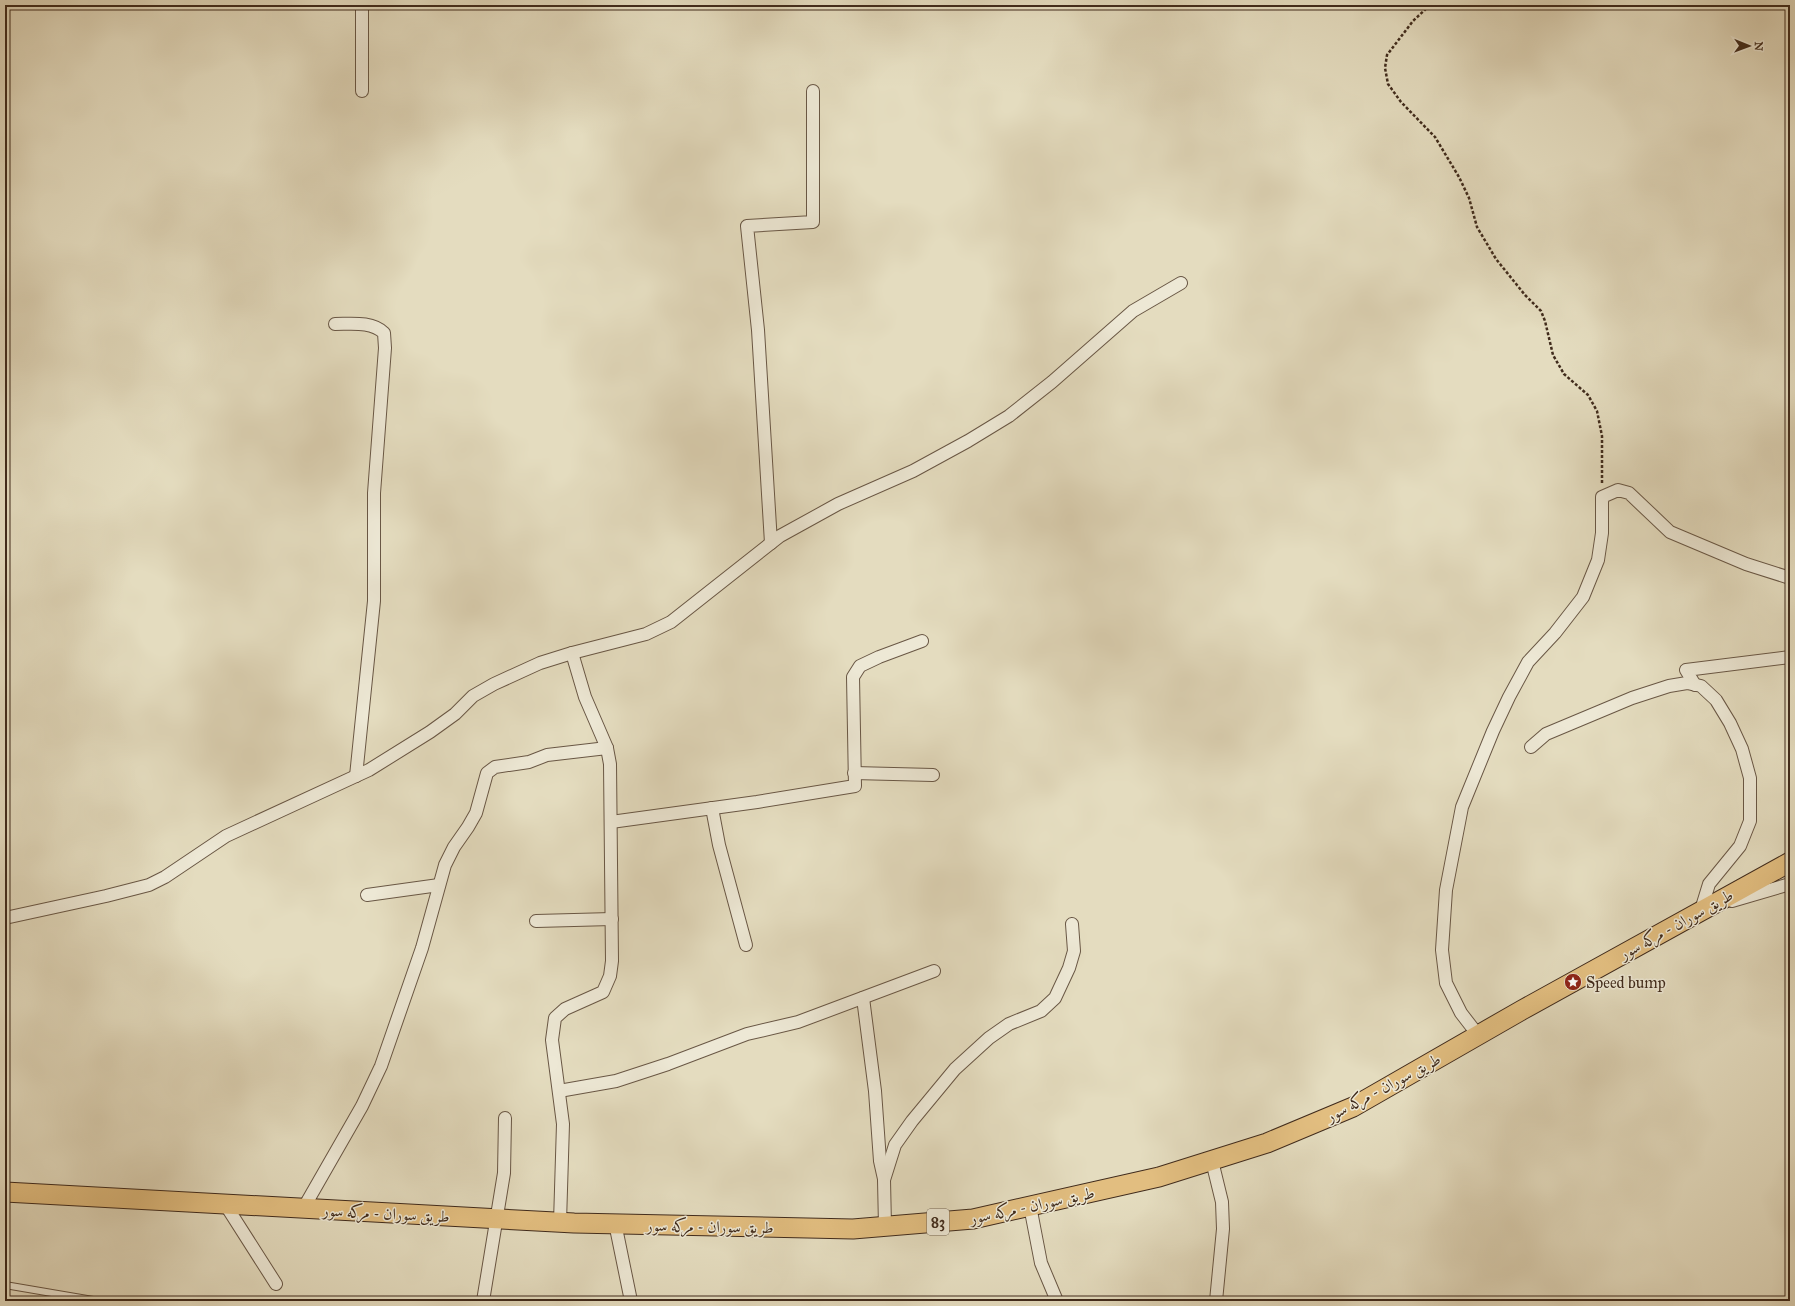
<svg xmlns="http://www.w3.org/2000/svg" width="1795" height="1306" font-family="'IM FELL Great Primer',Amiri,serif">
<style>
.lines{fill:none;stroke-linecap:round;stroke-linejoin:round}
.service-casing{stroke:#695745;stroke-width:8}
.minor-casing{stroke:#695745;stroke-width:14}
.primary-casing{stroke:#402b1c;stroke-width:21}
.path{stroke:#402b1c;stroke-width:2.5;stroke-dasharray:3 2;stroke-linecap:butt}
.service{stroke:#ede8d5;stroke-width:6}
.minor{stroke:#ede8d5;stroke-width:12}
.primary{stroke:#e2be80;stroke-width:19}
.labels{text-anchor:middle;stroke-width:3;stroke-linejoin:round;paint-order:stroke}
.shield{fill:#ede8d5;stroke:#746454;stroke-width:1}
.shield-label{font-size:15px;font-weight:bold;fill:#402b1c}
.street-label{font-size:16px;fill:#402b1c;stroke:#ede8d5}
.poi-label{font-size:16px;fill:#402b1c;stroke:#ede8d5;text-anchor:start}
</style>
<rect width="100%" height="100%" fill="#e4dcbf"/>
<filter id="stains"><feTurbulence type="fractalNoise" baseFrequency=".005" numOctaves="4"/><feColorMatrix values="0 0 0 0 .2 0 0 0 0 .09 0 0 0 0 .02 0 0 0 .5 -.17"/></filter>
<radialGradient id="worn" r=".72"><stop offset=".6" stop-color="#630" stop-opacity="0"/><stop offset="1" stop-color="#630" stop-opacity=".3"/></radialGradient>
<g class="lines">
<defs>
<path id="service" d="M5,1285L93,1300"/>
<g id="minor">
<path d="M362,91V5"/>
<path d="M335,324C351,324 372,321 384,333L385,348L374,493V601L356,776"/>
<path d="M771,543L758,330L747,226L813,222V91"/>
<path d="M1695,685L1686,670L1790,657"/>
<path d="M1531,747L1546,734L1632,698L1669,686L1687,683L1701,686L1716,700L1730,723L1742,749L1750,778V821L1740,846L1709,884L1701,910"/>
<path d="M854,773L933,775"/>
<path d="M712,808L719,845L746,945"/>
<path d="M611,822L757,802L855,786L853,677L860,666L879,657L922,641"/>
<path d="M367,895L439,885"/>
<path d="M1732,901L1790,884"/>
<path d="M5,918L106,896L149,885L165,877L226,836L369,770L430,732L455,714L473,696L494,684L540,663L572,653L646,634L671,622L780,536L838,504L913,471L968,441L1009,416L1052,382L1133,311L1181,283"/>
<path d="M536,921L612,919"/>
<path d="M863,998L875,1091L880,1161L884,1179"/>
<path d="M1478,1035L1461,1013L1446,983L1442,950L1446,890L1462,807L1493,731L1509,697L1528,662L1555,633L1583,597L1598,560L1602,533V497L1618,490L1629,493L1670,532L1746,564L1790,578"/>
<path d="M559,1091L616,1081L668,1064L747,1034L798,1022L934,971"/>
<path d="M1212,1161L1222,1202L1223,1229L1216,1301"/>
<path d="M225,1204L276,1284"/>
<path d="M1030,1206L1041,1263L1057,1301"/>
<path d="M303,1209L362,1106L381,1066L422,948L445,865L454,847L468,827L476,813L487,773L495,767L529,762L547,755L607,748"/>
<path d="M560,1222L563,1124L552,1040L555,1018L565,1009L603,992L610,976L612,961L610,764L607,748L585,697L572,653"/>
<path d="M615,1223L631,1301"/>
<path d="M885,1226L884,1180L895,1145L912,1121L955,1069L989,1038L1009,1024L1041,1011L1055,998L1069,968L1074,951L1072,924"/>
<path d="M483,1301L504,1173L505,1118"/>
</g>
<path id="primary" d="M5,1192L574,1223L853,1229L973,1219L1159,1177L1267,1143L1353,1107L1522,1010L1790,862"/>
</defs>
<use href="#service" class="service-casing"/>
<use href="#minor" class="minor-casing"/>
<use href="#primary" class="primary-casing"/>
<path class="path" d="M1430,5L1413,21L1387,55L1385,68L1388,84L1401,102L1435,137L1459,177L1469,198L1477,227L1496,259L1525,295L1541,311L1545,321L1553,355L1564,374L1588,395L1597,411L1602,436V484"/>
<use href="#service" class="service"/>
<use href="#minor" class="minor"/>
<use href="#primary" class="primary"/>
</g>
<defs>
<symbol id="sight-disc" viewBox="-11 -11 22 22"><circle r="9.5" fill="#8f2418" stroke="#ede8d5"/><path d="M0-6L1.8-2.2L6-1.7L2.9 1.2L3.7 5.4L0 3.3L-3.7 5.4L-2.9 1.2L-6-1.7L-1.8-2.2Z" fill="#fff"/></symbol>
</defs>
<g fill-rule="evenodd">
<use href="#sight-disc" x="1563" y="972" width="20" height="20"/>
</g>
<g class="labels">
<rect class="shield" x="927" y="1209" width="22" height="26" rx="3"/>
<g class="shield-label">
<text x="938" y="1227">83</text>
</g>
<g class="street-label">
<text transform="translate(1676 924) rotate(-29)" y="6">طريق سوران - مركه سور</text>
<text transform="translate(1383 1087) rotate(-28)" y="6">طريق سوران - مركه سور</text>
<text transform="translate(1032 1205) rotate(-12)" y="6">طريق سوران - مركه سور</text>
<text transform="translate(386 1213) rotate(3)" y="6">طريق سوران - مركه سور</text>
<text transform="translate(710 1226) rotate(1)" y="6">طريق سوران - مركه سور</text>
</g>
<g class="poi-label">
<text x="1586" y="988">Speed bump</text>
</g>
</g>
<rect width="1795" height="1306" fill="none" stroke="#e4dcbf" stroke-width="20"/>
<rect x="6" y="6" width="1783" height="1294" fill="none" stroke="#402b1c" stroke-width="2"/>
<rect x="10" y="10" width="1775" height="1286" fill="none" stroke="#402b1c"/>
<g transform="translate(1749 46) rotate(91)" stroke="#ede8d5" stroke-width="3" paint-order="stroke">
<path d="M0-3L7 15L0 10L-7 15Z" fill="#402b1c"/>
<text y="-6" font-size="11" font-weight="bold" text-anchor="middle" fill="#402b1c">N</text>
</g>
<rect width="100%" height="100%" filter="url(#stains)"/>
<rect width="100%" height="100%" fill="url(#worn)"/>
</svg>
